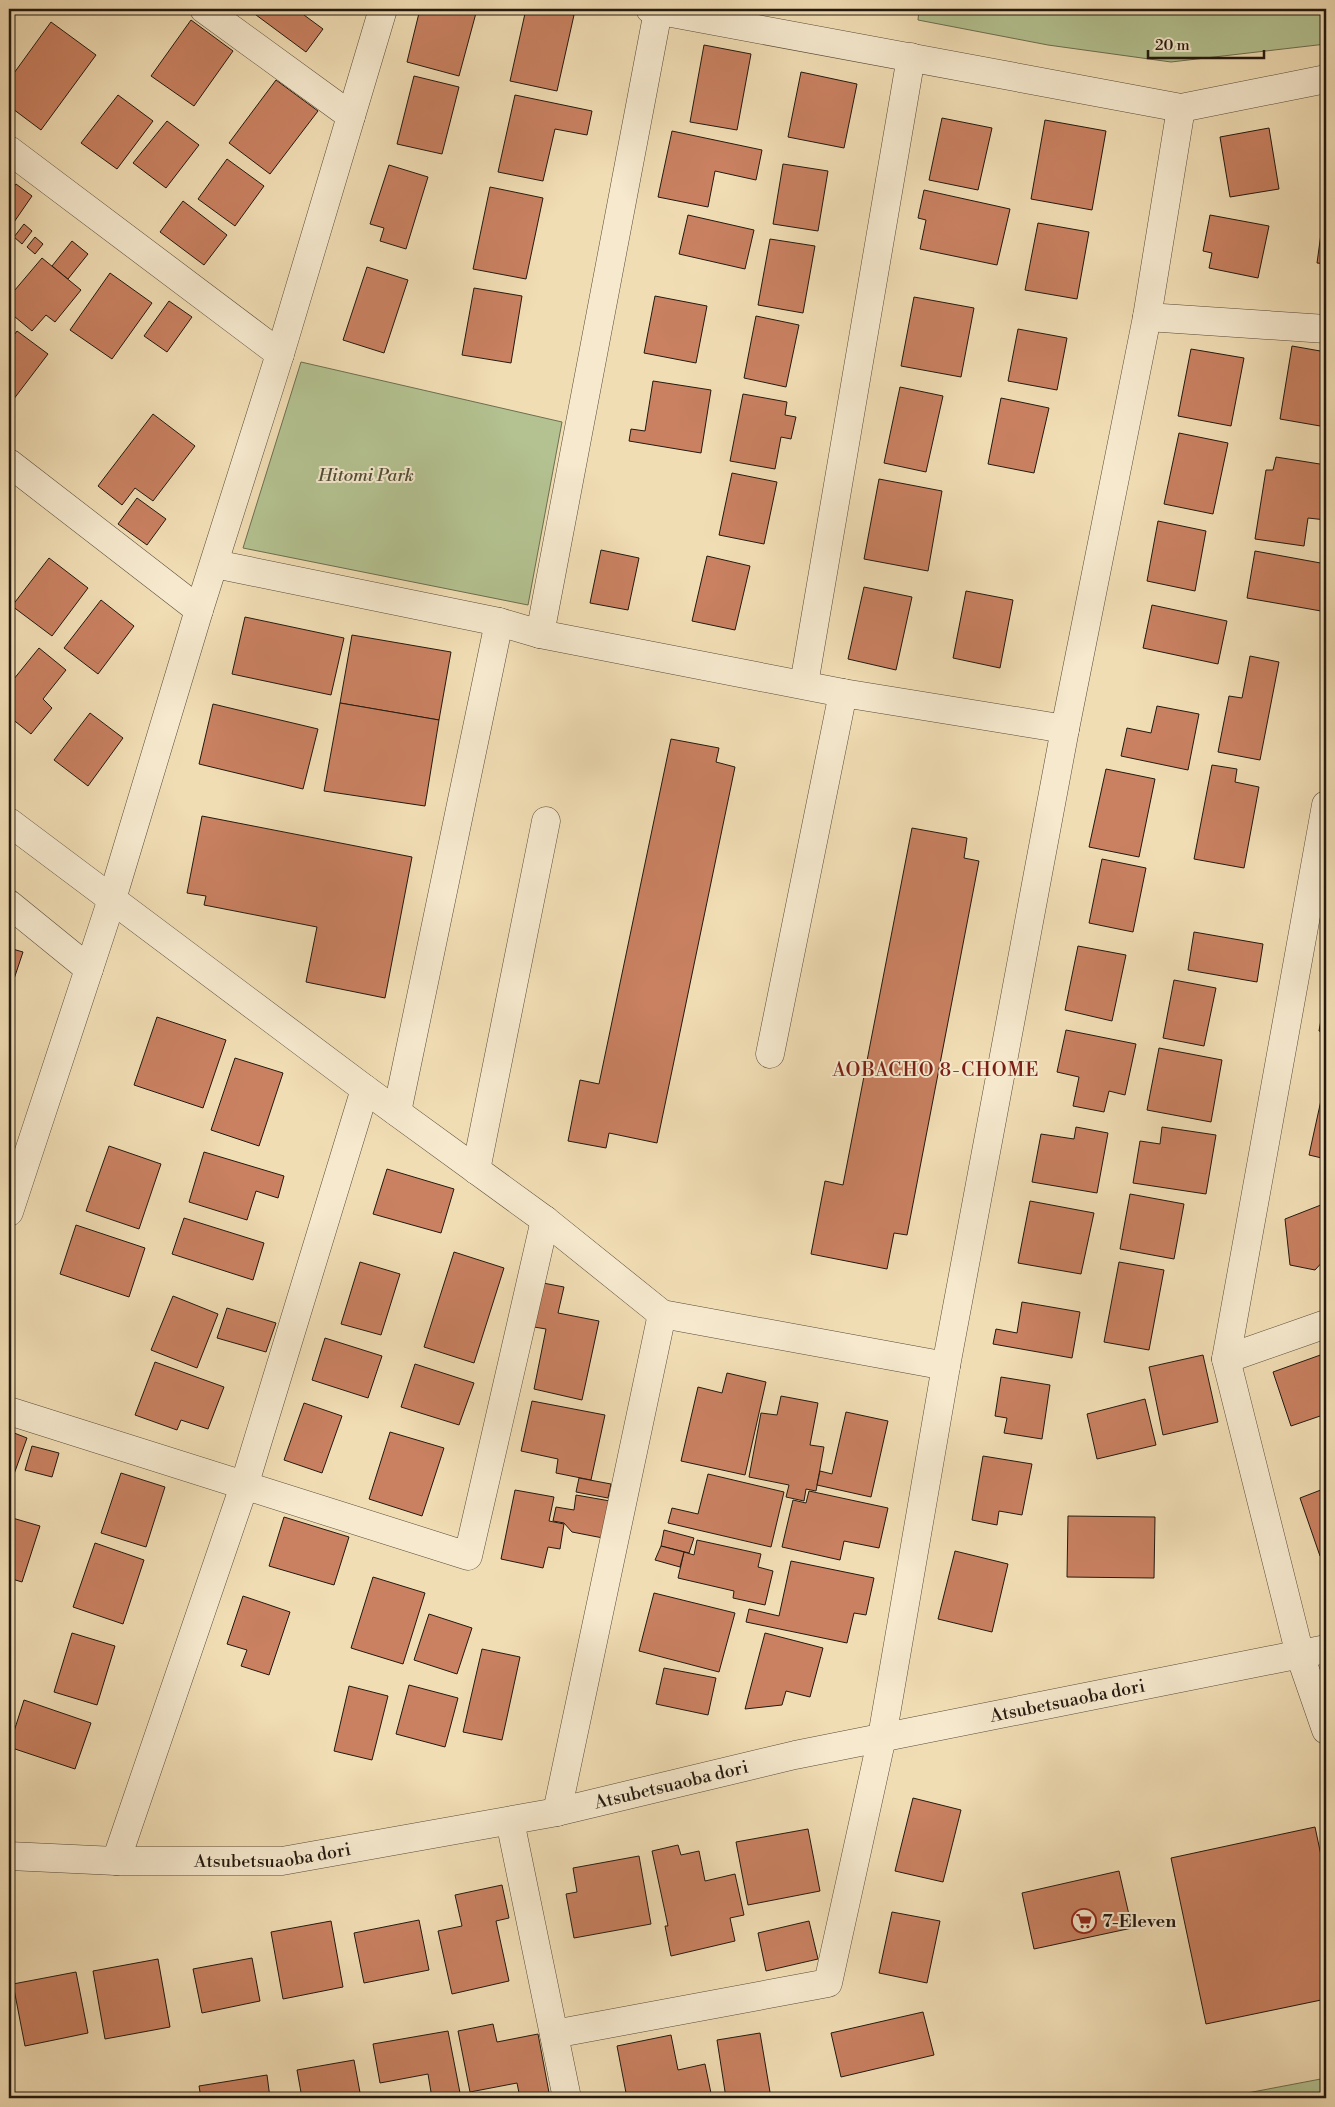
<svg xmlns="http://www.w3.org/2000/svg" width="1335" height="2107" font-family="'Libre Bodoni',serif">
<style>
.green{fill:#b4c291;stroke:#6c6e50}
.building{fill:#c98161;stroke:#23190f}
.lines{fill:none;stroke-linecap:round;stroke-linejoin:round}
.minor-casing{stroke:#564a38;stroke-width:29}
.minor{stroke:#f6e9ce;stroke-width:28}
.labels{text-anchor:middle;stroke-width:4;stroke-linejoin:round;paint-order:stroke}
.park-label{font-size:18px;font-style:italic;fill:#4e4c36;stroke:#f6e9ce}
.street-label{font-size:18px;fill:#23190f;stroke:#f6e9ce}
.poi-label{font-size:18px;font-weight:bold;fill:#23190f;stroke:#f6e9ce;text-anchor:start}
.neighbourhood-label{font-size:19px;letter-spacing:1px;fill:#7a1f14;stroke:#f6e9ce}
</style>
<rect width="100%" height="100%" fill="#f1ddb4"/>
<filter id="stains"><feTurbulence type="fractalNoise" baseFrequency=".004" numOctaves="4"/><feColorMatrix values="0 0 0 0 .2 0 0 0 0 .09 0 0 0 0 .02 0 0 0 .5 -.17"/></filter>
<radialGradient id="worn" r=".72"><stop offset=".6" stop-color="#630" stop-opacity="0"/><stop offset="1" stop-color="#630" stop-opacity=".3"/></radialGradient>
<g class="green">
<path d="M919,9H1326V44L1171,62L1048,45L918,20Z"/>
<path d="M301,362L562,422L528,605L243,548Z"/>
<path d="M1326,2078V2098H1221Z"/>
</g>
<g class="building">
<path d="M248,9H308L304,15L323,29L306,52Z"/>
<path d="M420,9H457L476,13L459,76L407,62Z"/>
<path d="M526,9H544L574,15L557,91L510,81Z"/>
<path d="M191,20L233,51L194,106L151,76Z"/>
<path d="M51,22L96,55L41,130L9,106V80Z"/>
<path d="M704,45L751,54L737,130L690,122Z"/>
<path d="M801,72L857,84L844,148L788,137Z"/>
<path d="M414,76L459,87L442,154L397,144Z"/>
<path d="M276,80L318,111L270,174L229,143Z"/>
<path d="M118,95L153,121L117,169L81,143Z"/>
<path d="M515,95L592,111L587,135L555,129L543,181L498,172Z"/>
<path d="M942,118L992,128L978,190L929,180Z"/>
<path d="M1045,120L1106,131L1092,210L1031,199Z"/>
<path d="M167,121L199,145L166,188L133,163Z"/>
<path d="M1269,128L1279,189L1230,197L1220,137Z"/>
<path d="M672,131L762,150L756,180L715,171L708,207L658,197Z"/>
<path d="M227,159L264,186L235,226L198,199Z"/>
<path d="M783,164L828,171L818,231L773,224Z"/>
<path d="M389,165L428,177L406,249L380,241L384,228L370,224Z"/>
<path d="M16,184L32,196L12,225L9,223V194Z"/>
<path d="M490,187L543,198L526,279L473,269Z"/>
<path d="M924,190L1010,209L997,265L920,249L926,220L918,218Z"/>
<path d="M183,201L227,235L204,265L160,232Z"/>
<path d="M1325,204H1326V264L1317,263Z"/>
<path d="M688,215L754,230L745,269L679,254Z"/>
<path d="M1210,215L1269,226L1258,278L1209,268L1212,253L1203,251Z"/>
<path d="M1038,223L1089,232L1077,299L1025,290Z"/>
<path d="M24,224L32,231L22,244L14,237Z"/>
<path d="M35,237L43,244L35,254L27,247Z"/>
<path d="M770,239L815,246L803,313L758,305Z"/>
<path d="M72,241L88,254L68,279L52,266Z"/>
<path d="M42,258L81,290L55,322L46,315L32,331L9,312V297Z"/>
<path d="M367,267L408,280L384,353L343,340Z"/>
<path d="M110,273L152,303L112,359L70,330Z"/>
<path d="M474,288L522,296L511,363L462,355Z"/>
<path d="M655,296L707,306L696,363L644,353Z"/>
<path d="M914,297L974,308L961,377L901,366Z"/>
<path d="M169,301L192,317L167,352L144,336Z"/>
<path d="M756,316L799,325L786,387L744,378Z"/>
<path d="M1018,329L1067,338L1057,390L1008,381Z"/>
<path d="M17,331L48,354L10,404L9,403V342Z"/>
<path d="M1292,346L1326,352V427L1280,419Z"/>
<path d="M1191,349L1244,358L1231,426L1178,416Z"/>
<path d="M653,381L711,390L701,453L629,441L631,429L645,431Z"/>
<path d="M900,387L943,396L926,472L884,463Z"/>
<path d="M743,394L787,402L785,415L796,417L791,439L781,437L775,469L730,461Z"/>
<path d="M1001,398L1049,408L1034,473L988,464Z"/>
<path d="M153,414L195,446L153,501L135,488L122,505L98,486Z"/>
<path d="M1179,433L1228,443L1213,514L1164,504Z"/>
<path d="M1276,457L1326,465V520L1308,518L1304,546L1255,539L1266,470H1273Z"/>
<path d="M732,473L777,482L764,544L719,535Z"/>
<path d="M879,479L942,491L928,571L864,559Z"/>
<path d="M137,498L166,519L147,545L118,524Z"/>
<path d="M1158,521L1206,531L1195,591L1147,581Z"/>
<path d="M601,550L639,558L628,610L590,603Z"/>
<path d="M1255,551L1326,564V585L1321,611L1247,598Z"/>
<path d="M707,556L750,566L735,630L692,621Z"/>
<path d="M49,558L88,588L52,636L12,606Z"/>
<path d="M864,587L912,597L896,670L848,659Z"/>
<path d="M966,591L1013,600L1000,668L953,658Z"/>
<path d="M101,600L134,626L98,674L64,648Z"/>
<path d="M1152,605L1227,621L1218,664L1143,648Z"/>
<path d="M245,617L344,638L331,695L232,674Z"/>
<path d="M352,635L451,652L439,720L340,703Z"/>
<path d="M39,648L66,670L43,699L52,708L31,734L11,718L9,721V685Z"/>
<path d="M1250,656L1279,662L1260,760L1218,752L1229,696L1242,698Z"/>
<path d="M340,703L439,720L425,806L324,791Z"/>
<path d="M213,704L318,729L303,789L199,764Z"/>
<path d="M1157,706L1199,714L1188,770L1121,756L1127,728L1151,733Z"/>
<path d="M90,713L123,738L88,786L54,760Z"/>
<path d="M671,739L719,748L716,762L735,767L657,1143L609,1133L606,1148L568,1141L580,1080L599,1084Z"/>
<path d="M1212,765L1237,769L1235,782L1259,787L1244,868L1194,859Z"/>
<path d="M1106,769L1155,779L1139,857L1089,847Z"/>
<path d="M202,816L412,857L385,998L306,982L317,927L204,905L206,896L187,893Z"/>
<path d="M912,828L967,838L964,858L979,861L907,1235L894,1233L887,1269L811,1254L825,1181L843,1185Z"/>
<path d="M1102,859L1146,868L1133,932L1089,923Z"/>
<path d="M1194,932L1263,944L1257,982L1188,970Z"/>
<path d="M1078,946L1126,955L1112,1021L1065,1010Z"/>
<path d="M9,948L23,952L9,994Z"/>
<path d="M1174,980L1216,988L1204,1046L1163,1038Z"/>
<path d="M1326,992V1033L1319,1031Z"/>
<path d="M157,1017L226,1040L203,1108L134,1085Z"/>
<path d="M1066,1030L1136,1044L1125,1095L1109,1091L1104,1112L1073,1106L1079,1077L1057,1072Z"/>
<path d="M1159,1048L1222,1060L1211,1122L1147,1110Z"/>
<path d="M235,1058L283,1073L259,1146L211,1130Z"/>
<path d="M1325,1082H1326V1159L1309,1155Z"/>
<path d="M1076,1127L1108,1133L1097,1193L1032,1182L1041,1134L1074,1139Z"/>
<path d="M1162,1127L1216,1135L1206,1194L1133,1183L1140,1141L1160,1144Z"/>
<path d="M109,1146L161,1164L139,1229L86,1211Z"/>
<path d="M204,1152L284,1176L278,1198L256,1191L247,1220L189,1202Z"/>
<path d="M387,1169L454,1189L441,1233L373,1214Z"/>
<path d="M1130,1194L1184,1204L1174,1259L1120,1249Z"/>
<path d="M1030,1201L1094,1213L1081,1274L1018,1263Z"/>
<path d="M1326,1203V1258L1315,1270L1290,1265L1285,1219Z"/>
<path d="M184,1218L264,1243L253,1280L172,1254Z"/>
<path d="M76,1225L145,1248L129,1297L60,1274Z"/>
<path d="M454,1252L504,1268L474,1363L424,1347Z"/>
<path d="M360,1262L400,1274L381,1335L341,1324Z"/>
<path d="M1119,1262L1164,1270L1149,1350L1104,1342Z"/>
<path d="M543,1283L564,1287L558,1313L599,1321L582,1400L534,1389L546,1329L534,1327Z"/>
<path d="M173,1296L218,1314L197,1368L151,1350Z"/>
<path d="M1022,1302L1080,1312L1072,1358L993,1344L996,1329L1017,1333Z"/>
<path d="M227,1308L276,1323L266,1352L217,1338Z"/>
<path d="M325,1338L382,1356L368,1398L312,1380Z"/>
<path d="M1326,1353V1414L1291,1426L1273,1372Z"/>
<path d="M1203,1355L1218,1422L1163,1435L1149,1367Z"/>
<path d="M155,1362L224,1387L208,1429L181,1420L177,1430L135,1415Z"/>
<path d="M415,1364L474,1383L459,1425L401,1407Z"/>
<path d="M727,1373L766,1382L745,1475L681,1461L698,1387L722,1393Z"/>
<path d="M1001,1377L1050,1385L1042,1439L1004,1433L1007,1418L995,1416Z"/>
<path d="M781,1396L818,1403L810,1445L824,1447L816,1491L806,1489L804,1501L786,1497L789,1485L749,1477L761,1413L777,1415Z"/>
<path d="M1145,1399L1156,1445L1097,1459L1087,1414Z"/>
<path d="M532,1401L605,1415L591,1480L556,1473L558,1459L521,1451Z"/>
<path d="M304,1403L342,1416L322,1473L284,1460Z"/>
<path d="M846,1412L888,1421L871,1497L817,1485L820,1471L832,1474Z"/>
<path d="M9,1431L27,1438L9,1488Z"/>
<path d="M390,1432L444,1448L422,1516L369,1499Z"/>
<path d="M32,1446L59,1453L52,1477L25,1470Z"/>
<path d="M983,1456L1032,1464L1022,1515L999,1511L997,1525L972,1520Z"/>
<path d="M121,1473L165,1487L146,1547L101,1533Z"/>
<path d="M708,1474L784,1492L771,1547L668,1523L672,1508L698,1514Z"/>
<path d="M579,1478L611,1484L608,1498L576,1492Z"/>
<path d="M1326,1488V1554L1320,1556L1300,1498Z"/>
<path d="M515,1490L554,1497L549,1521L564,1524L560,1549L548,1547L543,1568L501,1559Z"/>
<path d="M809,1491L888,1508L879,1548L844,1541L840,1560L782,1547L793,1500L806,1503Z"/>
<path d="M576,1495L610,1501L603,1538L572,1532L564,1523L553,1521L556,1507L574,1510Z"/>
<path d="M1068,1516L1155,1517L1154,1578L1067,1577Z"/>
<path d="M9,1517L40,1526L22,1582L9,1578Z"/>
<path d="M284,1517L349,1537L334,1585L269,1566Z"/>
<path d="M664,1530L694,1538L689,1553L661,1546Z"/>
<path d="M697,1540L761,1554L758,1567L773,1571L765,1605L733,1598L734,1591L678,1578L684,1552L694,1555Z"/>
<path d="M95,1543L144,1560L123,1624L73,1607Z"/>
<path d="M661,1546L684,1552L680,1567L655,1560Z"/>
<path d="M955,1551L1008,1564L992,1632L938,1619Z"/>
<path d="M791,1561L874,1578L866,1615L854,1613L847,1643L746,1622L749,1609L779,1616Z"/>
<path d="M373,1577L425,1593L403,1664L351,1648Z"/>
<path d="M654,1593L735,1613L719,1672L639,1651Z"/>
<path d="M243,1596L290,1612L269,1675L241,1666L247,1650L227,1644Z"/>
<path d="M429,1614L472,1628L457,1674L414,1660Z"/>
<path d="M72,1633L115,1646L97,1705L54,1692Z"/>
<path d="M765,1633L823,1648L810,1697L786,1691L782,1705L745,1709Z"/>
<path d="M482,1649L520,1657L502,1740L463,1732Z"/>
<path d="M664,1668L716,1678L708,1715L656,1704Z"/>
<path d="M409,1685L458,1698L445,1747L396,1734Z"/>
<path d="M349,1686L388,1696L372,1760L334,1751Z"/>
<path d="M24,1700L91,1723L75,1769L9,1747Z"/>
<path d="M913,1798L961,1810L943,1882L895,1871Z"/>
<path d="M1315,1827L1326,1879V1999L1206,2024L1171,1858Z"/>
<path d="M808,1829L820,1891L748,1905L736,1842Z"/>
<path d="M678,1845L681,1855L699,1851L705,1881L735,1874L744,1915L730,1918L735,1941L671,1956L665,1926H668L652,1851Z"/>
<path d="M639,1856L651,1924L574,1938L566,1894L577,1892L573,1868Z"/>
<path d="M1119,1871L1132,1928L1034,1949L1022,1893Z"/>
<path d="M502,1885L509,1918L496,1921L509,1981L452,1994L438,1931L462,1926L455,1895Z"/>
<path d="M892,1912L940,1921L927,1983L879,1973Z"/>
<path d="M419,1920L429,1970L364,1983L354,1933Z"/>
<path d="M331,1921L343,1987L283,1999L271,1932Z"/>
<path d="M809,1921L818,1959L766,1971L758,1933Z"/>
<path d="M252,1958L260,2001L202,2013L193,1969Z"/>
<path d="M158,1959L170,2027L105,2039L93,1971Z"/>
<path d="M76,1972L88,2033L25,2046L13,1984Z"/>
<path d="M923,2012L934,2055L841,2077L831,2033Z"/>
<path d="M493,2024L497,2042L538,2034L550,2098H520L517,2083L470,2092L458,2031Z"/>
<path d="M448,2031L461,2098H432L428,2074L380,2083L373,2044Z"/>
<path d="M760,2033L771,2098H726L717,2040Z"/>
<path d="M671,2035L678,2070L705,2064L712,2098H627L617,2046Z"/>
<path d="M354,2060L361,2098H302L297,2070Z"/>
<path d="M267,2075L270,2098H201L199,2086Z"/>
</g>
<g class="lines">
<defs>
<g id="minor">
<path d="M204,9L351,116"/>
<path d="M650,9L1181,108L1326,79"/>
<path d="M9,150L280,354"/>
<path d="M1147,317L1326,329"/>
<path d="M9,463L199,610"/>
<path d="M215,564L499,622L540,634L843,693L1065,729"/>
<path d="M540,634L658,11"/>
<path d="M804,684L911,57"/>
<path d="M1326,805L1226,1359L1300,1655L1326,1730"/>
<path d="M9,822L365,1089L545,1220L662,1314L946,1366"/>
<path d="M9,904L89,969"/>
<path d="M770,1054L843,693"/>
<path d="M397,1112L499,622"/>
<path d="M476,1170L546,821"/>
<path d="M9,1212L112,899L199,610L280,354L383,9"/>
<path d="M1226,1359L1326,1324"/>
<path d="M9,1411L468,1556L545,1220"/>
<path d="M557,1812L662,1314"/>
<path d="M510,1821L567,2098"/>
<path id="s1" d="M9,1856L116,1861H282L557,1812L795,1755L1326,1649"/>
<path d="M116,1861L244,1486L365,1089"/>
<path d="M554,2034L828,1983L882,1737L946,1366L1065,729L1147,317L1181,108"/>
</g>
</defs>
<use href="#minor" class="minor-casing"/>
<use href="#minor" class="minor"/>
</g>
<defs>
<symbol id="supermarket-ring" viewBox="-11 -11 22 22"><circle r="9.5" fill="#f6e9ce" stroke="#8f2418" stroke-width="1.5"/><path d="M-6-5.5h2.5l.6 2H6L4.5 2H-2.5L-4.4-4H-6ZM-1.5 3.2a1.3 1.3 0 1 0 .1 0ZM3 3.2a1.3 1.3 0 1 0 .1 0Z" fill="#8f2418"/></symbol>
</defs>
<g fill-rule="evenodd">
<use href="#supermarket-ring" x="1070" y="1907" width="28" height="28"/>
</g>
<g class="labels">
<g class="park-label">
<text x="366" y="481">Hitomi Park</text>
</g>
<g class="street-label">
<text dy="6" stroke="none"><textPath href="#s1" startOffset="1075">Atsubetsuaoba dori</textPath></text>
<text dy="6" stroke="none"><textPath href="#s1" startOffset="670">Atsubetsuaoba dori</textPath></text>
<text dy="6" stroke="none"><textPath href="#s1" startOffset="264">Atsubetsuaoba dori</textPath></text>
</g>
<g class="poi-label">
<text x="1102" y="1927">7-Eleven</text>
</g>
<g class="neighbourhood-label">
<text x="936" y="1076">AOBACHO 8-CHOME</text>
</g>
</g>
<rect width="1335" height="2107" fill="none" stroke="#f1ddb4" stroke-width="30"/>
<rect x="10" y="10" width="1315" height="2087" fill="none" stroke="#23190f" stroke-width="2.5"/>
<rect x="15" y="15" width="1305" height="2077" fill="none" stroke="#23190f"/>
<path d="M1148 50v8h116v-8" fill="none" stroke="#23190f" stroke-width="2.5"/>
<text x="1155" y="50" font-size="15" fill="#23190f" stroke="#f6e9ce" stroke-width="4" paint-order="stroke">20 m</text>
<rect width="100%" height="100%" filter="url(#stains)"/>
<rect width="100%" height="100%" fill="url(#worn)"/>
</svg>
